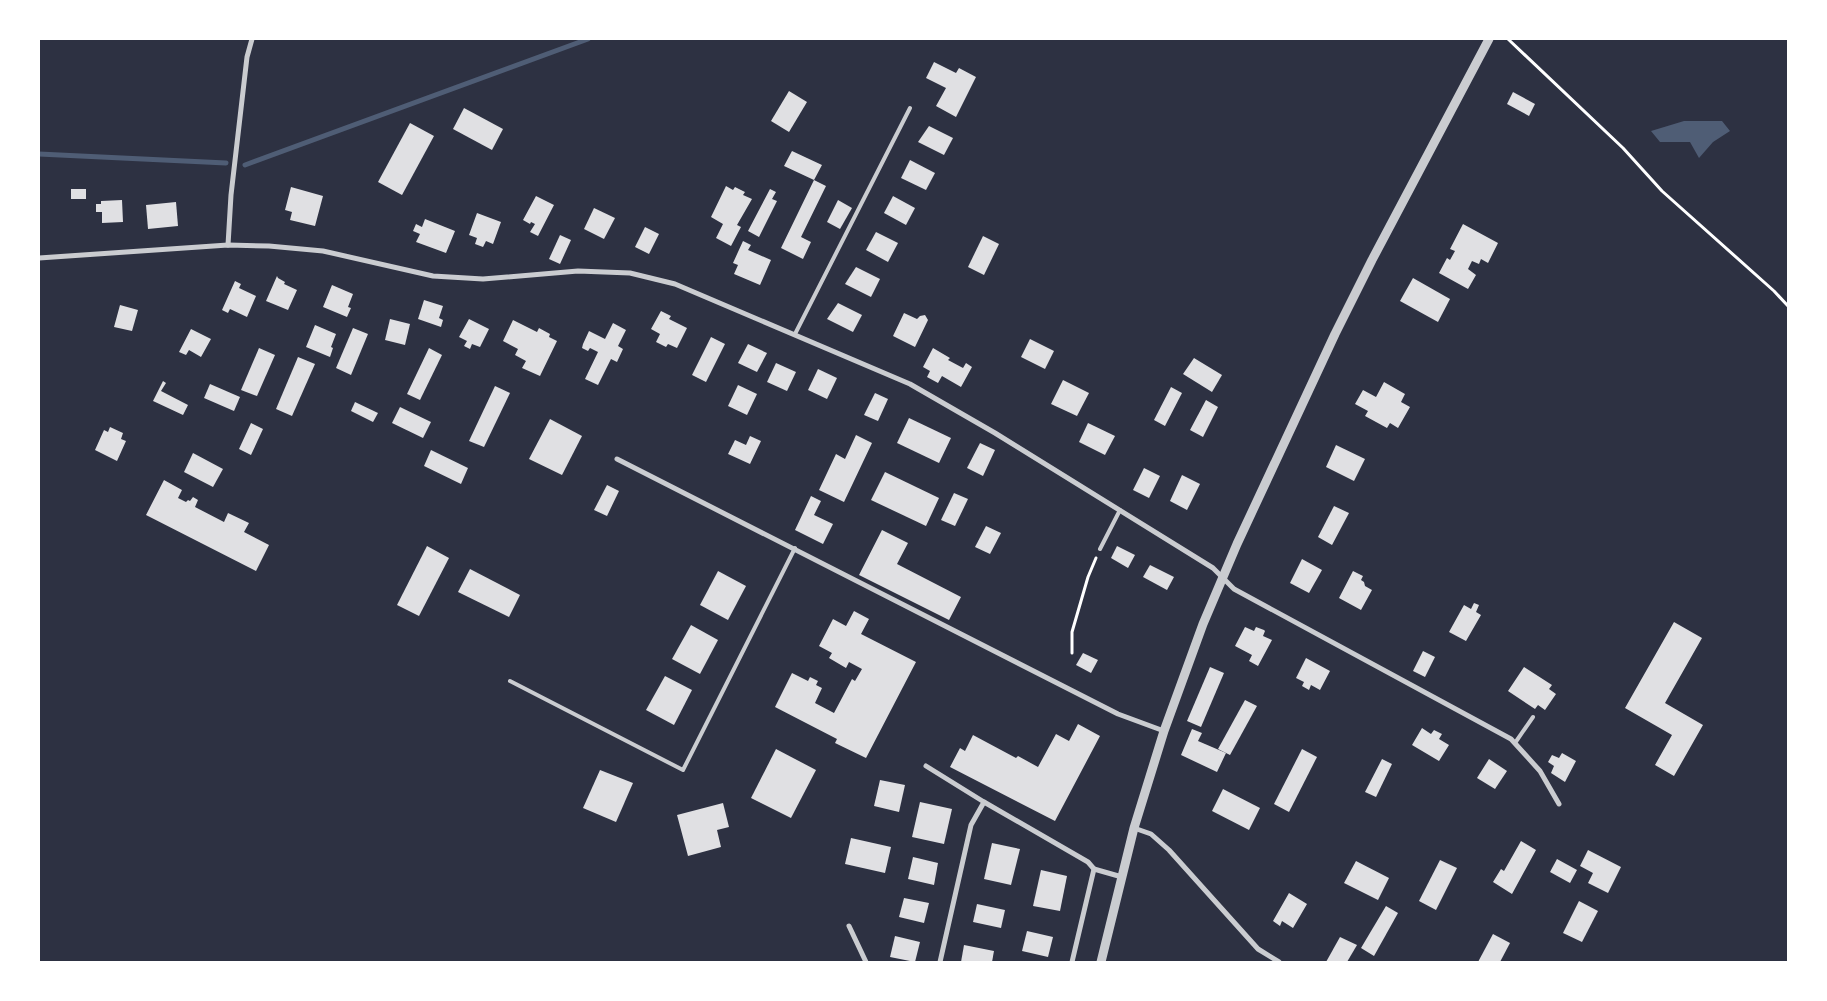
<svg xmlns="http://www.w3.org/2000/svg" width="1827" height="1001" font-family="'Golos Text',sans-serif">
<style>
.water{fill:#4f5d75}
.lines{fill:none;stroke-linecap:round;stroke-linejoin:round}
.stream{stroke:#4f5d75;stroke-width:5}
.building{fill:#e0e0e3}
.path{stroke:#fff;stroke-width:3}
.service{stroke:#caccd0;stroke-width:4}
.minor{stroke:#caccd0;stroke-width:5}
.tertiary{stroke:#caccd0;stroke-width:9}
</style>
<rect width="100%" height="100%" fill="#2d3142"/>
<path class="water" d="M1684,121H1722L1730,131L1713,142L1699,158L1690,142H1660L1651,131Z"/>
<g class="lines">
<g class="stream">
<path d="M39,154L226,163"/>
<path d="M245,165L588,39"/>
</g>
</g>
<g class="building">
<path d="M934,62L956,73L959,68L976,77L956,117L936,106L946,88L926,78Z"/>
<path d="M789,91L807,102L789,132L771,121Z"/>
<path d="M1513,92L1535,104L1529,116L1507,104Z"/>
<path d="M464,108L503,129L492,150L453,129Z"/>
<path d="M410,123L434,136L402,195L378,182Z"/>
<path d="M929,126L953,138L944,155L918,142Z"/>
<path d="M792,151L822,165L814,180L826,186L801,237L811,242L803,259L781,248L814,180L784,166Z"/>
<path d="M910,160L935,173L926,190L901,178Z"/>
<path d="M726,186L733,190L735,187L745,192L743,195L752,199L737,225L741,227L731,246L716,238L723,224L711,217Z"/>
<path d="M291,187L323,196L315,226L290,220L292,212L285,210Z"/>
<rect x="71" y="189" width="15" height="10"/>
<path d="M770,189L776,192L772,199L777,201L759,237L748,231Z"/>
<path d="M536,196L554,205L538,236L530,232L535,224L531,222L530,224L523,220Z"/>
<path d="M893,196L915,208L906,225L884,213Z"/>
<path d="M122,200L123,222L102,223V212H96V204H101V201Z"/>
<path d="M838,200L852,208L840,229L827,222Z"/>
<path d="M176,202L178,226L148,229L146,205Z"/>
<path d="M594,208L615,218L604,239L584,229Z"/>
<path d="M477,213L501,222L493,244L486,241L483,247L475,244L477,238L469,235Z"/>
<path d="M425,219L455,231L446,253L416,242L420,234L413,231L416,224L422,227Z"/>
<path d="M1463,224L1498,243L1488,263L1481,259L1479,264L1472,261L1468,269L1476,275L1468,289L1439,273L1447,258L1450,260L1455,251L1450,249Z"/>
<path d="M645,227L659,234L649,254L635,247Z"/>
<path d="M876,232L898,243L888,262L866,250Z"/>
<path d="M560,235L571,240L560,264L549,259Z"/>
<path d="M983,236L999,244L984,275L968,267Z"/>
<path d="M743,241L751,245L748,250L771,260L760,285L734,274L738,265L733,263Z"/>
<path d="M856,267L880,279L871,297L845,284Z"/>
<path d="M277,276L278,278L285,282L284,284L297,290L288,310L266,301Z"/>
<path d="M1413,278L1450,299L1438,322L1400,301Z"/>
<path d="M235,281L241,284L239,288L256,296L247,317L230,309L228,313L222,310Z"/>
<path d="M332,285L353,294L348,307L351,308L347,317L323,307Z"/>
<path d="M424,300L443,306L439,318L443,320L441,327L418,319Z"/>
<path d="M838,303L862,315L853,332L827,319Z"/>
<path d="M120,305L138,310L132,331L114,327Z"/>
<path d="M661,311L671,316L669,319L687,328L677,348L668,344L666,347L656,342L660,334L651,329Z"/>
<path d="M904,313L917,319L920,316L925,315L928,320L915,347L893,336Z"/>
<path d="M390,319L410,324L405,345L385,340Z"/>
<path d="M469,319L489,329L480,347L472,344L470,349L464,346L467,341L459,337Z"/>
<path d="M513,320L537,332L539,328L550,334L549,337L557,341L540,376L522,368L526,361L515,355L518,349L503,341Z"/>
<path d="M613,323L626,330L618,346L623,349L617,362L611,359L598,385L585,379L598,352L590,348L588,351L582,348L583,344L589,331L605,339Z"/>
<path d="M315,325L336,334L331,347L333,348L330,357L306,347Z"/>
<path d="M353,328L368,334L351,375L336,368Z"/>
<path d="M191,329L211,339L201,357L189,350L186,355L179,352Z"/>
<path d="M711,337L725,344L706,382L692,375Z"/>
<path d="M1030,339L1054,351L1045,369L1021,357Z"/>
<path d="M748,344L767,353L757,372L738,363Z"/>
<path d="M259,348L275,355L257,396L241,390Z"/>
<path d="M429,348L442,355L420,400L407,394Z"/>
<path d="M933,348L950,358L948,360L963,368L966,363L972,367L961,387L942,376L938,383L927,377L930,371L923,367Z"/>
<path d="M298,357L315,364L292,416L276,409Z"/>
<path d="M1194,358L1222,375L1212,392L1183,374Z"/>
<path d="M776,363L796,372L787,391L767,382Z"/>
<path d="M818,369L837,378L827,399L808,390Z"/>
<path d="M1063,380L1089,393L1077,416L1051,404Z"/>
<path d="M163,381L166,383L161,391L188,405L183,415L153,401Z"/>
<path d="M1384,382L1405,394L1401,402L1410,407L1398,428L1390,423L1387,428L1365,416L1368,411L1355,404L1363,390L1376,397Z"/>
<path d="M210,384L240,397L234,411L204,398Z"/>
<path d="M738,385L757,394L747,415L728,406Z"/>
<path d="M495,386L510,393L484,447L469,441Z"/>
<path d="M1171,387L1182,393L1165,426L1154,420Z"/>
<path d="M875,393L888,399L878,421L864,415Z"/>
<path d="M1206,400L1218,407L1203,437L1190,430Z"/>
<path d="M355,402L378,413L373,422L351,411Z"/>
<path d="M400,407L431,422L423,438L392,423Z"/>
<path d="M909,418L951,438L939,463L897,443Z"/>
<path d="M550,419L582,436L562,475L529,459Z"/>
<path d="M251,423L263,429L251,455L239,449Z"/>
<path d="M1088,423L1115,436L1105,455L1079,442Z"/>
<path d="M110,427L123,433L121,439L126,441L117,461L95,450L104,430L108,432Z"/>
<path d="M856,435L872,443L844,502L819,490L836,454L845,459Z"/>
<path d="M750,436L761,441L750,464L728,454L735,440L746,445Z"/>
<path d="M980,443L995,450L983,476L967,468Z"/>
<path d="M1336,445L1365,459L1354,481L1326,467Z"/>
<path d="M431,450L468,468L461,484L424,466Z"/>
<path d="M193,453L223,469L213,487L184,472Z"/>
<path d="M1144,468L1160,476L1149,498L1133,490Z"/>
<path d="M885,472L939,498L926,526L871,500Z"/>
<path d="M1182,475L1200,484L1187,510L1170,501Z"/>
<path d="M164,480L182,490L178,498L186,502L188,500L190,501L193,497L198,500L195,507L224,522L228,513L249,523L244,532L269,545L256,571L146,515Z"/>
<path d="M607,485L619,491L607,516L594,510Z"/>
<path d="M954,493L968,499L955,526L941,520Z"/>
<path d="M811,496L821,501L814,515L833,524L823,544L795,530Z"/>
<path d="M1334,506L1349,513L1332,545L1318,537Z"/>
<path d="M986,526L1001,533L990,554L975,547Z"/>
<path d="M882,530L908,543L897,564L961,597L949,620L859,575Z"/>
<path d="M427,546L449,558L419,616L397,605Z"/>
<path d="M1117,546L1135,555L1128,568L1111,558Z"/>
<path d="M1302,559L1322,570L1309,593L1290,583Z"/>
<path d="M1150,565L1174,577L1167,590L1143,577Z"/>
<path d="M470,569L520,595L509,617L458,592Z"/>
<path d="M718,571L746,586L728,620L700,605Z"/>
<path d="M1353,571L1363,576L1361,580L1364,582L1365,586L1372,590L1361,610L1339,598Z"/>
<path d="M1474,603L1479,605L1476,612L1481,615L1466,641L1449,632L1464,605L1471,609Z"/>
<path d="M854,611L869,619L861,634L916,662L866,758L835,743L837,739L775,707L792,673L808,681L810,677L818,681L816,685L822,688L815,703L834,713L852,679L855,681L862,669L849,662L846,668L829,658L832,653L819,646L833,619L846,626Z"/>
<path d="M1674,622L1702,638L1665,703L1703,725L1674,776L1655,765L1672,735L1625,708Z"/>
<path d="M691,625L718,640L700,674L672,659Z"/>
<path d="M1245,627L1254,631L1256,627L1264,630L1265,631L1263,636L1272,640L1258,666L1249,661L1252,655L1235,646Z"/>
<path d="M1423,651L1435,657L1425,677L1413,671Z"/>
<path d="M1083,653L1098,660L1091,673L1076,665Z"/>
<path d="M1306,658L1330,671L1320,690L1311,685L1309,690L1302,686L1304,682L1296,678Z"/>
<path d="M1210,667L1224,673L1201,727L1187,721Z"/>
<path d="M1524,667L1552,685L1549,689L1556,694L1545,710L1538,705L1535,709L1508,691Z"/>
<path d="M665,676L692,690L674,725L646,710Z"/>
<path d="M1245,700L1257,706L1230,755L1218,749Z"/>
<path d="M1078,724L1100,736L1055,821L950,767L960,748L965,751L973,735L1016,758L1018,756L1038,767L1056,734L1069,741Z"/>
<path d="M1422,728L1431,734L1434,730L1442,734L1439,739L1449,745L1439,761L1412,745Z"/>
<path d="M1192,729L1202,733L1198,741L1226,753L1217,772L1181,755Z"/>
<path d="M776,749L816,770L791,818L751,798Z"/>
<path d="M1302,749L1317,757L1289,812L1274,804Z"/>
<path d="M1562,753L1576,761L1565,782L1551,773L1554,766L1548,762L1552,755L1559,758Z"/>
<path d="M1382,759L1392,764L1376,797L1365,792Z"/>
<path d="M1489,759L1507,771L1495,789L1477,778Z"/>
<path d="M600,770L633,783L616,822L583,808Z"/>
<path d="M880,780L905,785L899,812L874,806Z"/>
<path d="M1223,789L1260,808L1249,830L1212,811Z"/>
<path d="M920,802L952,809L944,844L912,837Z"/>
<path d="M723,803L729,827L717,830L721,847L688,856L677,815Z"/>
<path d="M851,838L891,847L885,873L845,864Z"/>
<path d="M1521,841L1536,850L1512,894L1493,882L1501,869L1504,871Z"/>
<path d="M992,843L1020,849L1011,885L984,879Z"/>
<path d="M1588,850L1621,867L1608,893L1588,883L1593,873L1580,866Z"/>
<path d="M913,857L938,863L934,885L908,879Z"/>
<path d="M1557,859L1577,870L1570,883L1550,872Z"/>
<path d="M1440,860L1457,868L1436,910L1419,901Z"/>
<path d="M1356,861L1389,878L1378,900L1344,883Z"/>
<path d="M1041,870L1067,876L1060,911L1033,906Z"/>
<path d="M1289,893L1307,904L1293,928L1282,921L1280,926L1273,921Z"/>
<path d="M904,898L929,903L924,923L899,917Z"/>
<path d="M1579,901L1598,911L1582,942L1563,933Z"/>
<path d="M977,904L1005,910L1001,928L973,922Z"/>
<path d="M1386,906L1398,913L1374,956L1361,948Z"/>
<path d="M1027,931L1053,937L1048,957L1022,951Z"/>
<path d="M1493,934L1510,943L1500,962H1478Z"/>
<path d="M895,936L920,942L915,962L890,957Z"/>
<path d="M1340,937L1357,945L1347,962H1326Z"/>
<path d="M964,945L994,951L992,962H961Z"/>
</g>
<g class="lines">
<g class="path">
<path d="M1508,39L1623,148L1662,191L1774,291L1788,306"/>
<path d="M1072,653V632L1088,577L1096,558"/>
</g>
<g class="service">
<path d="M795,334L910,108"/>
<path d="M1100,549L1120,510"/>
<path d="M510,681L683,770L795,548"/>
<path d="M1515,743L1533,717"/>
</g>
<g class="minor">
<path d="M228,245L231,195L247,57L252,39"/>
<path d="M39,258L228,245L269,246L323,251L433,276L483,279L578,271L630,273L675,284L910,384L995,433L1213,568L1234,589L1511,739L1540,771L1559,804"/>
<path d="M617,459L1118,714L1164,731"/>
<path d="M926,766L984,802L1088,862L1094,869L1072,962"/>
<path d="M1134,828L1151,834L1169,850L1258,949L1279,962"/>
<path d="M1094,869L1122,877"/>
<path d="M849,926L866,962"/>
<path d="M940,962L971,825L984,802"/>
</g>
<path class="tertiary" d="M1101,962L1134,828L1164,731L1203,624L1237,544L1335,334L1372,260L1489,39"/>
</g>
<rect width="1827" height="1001" fill="none" stroke="#ffffff" stroke-width="80"/>
</svg>
